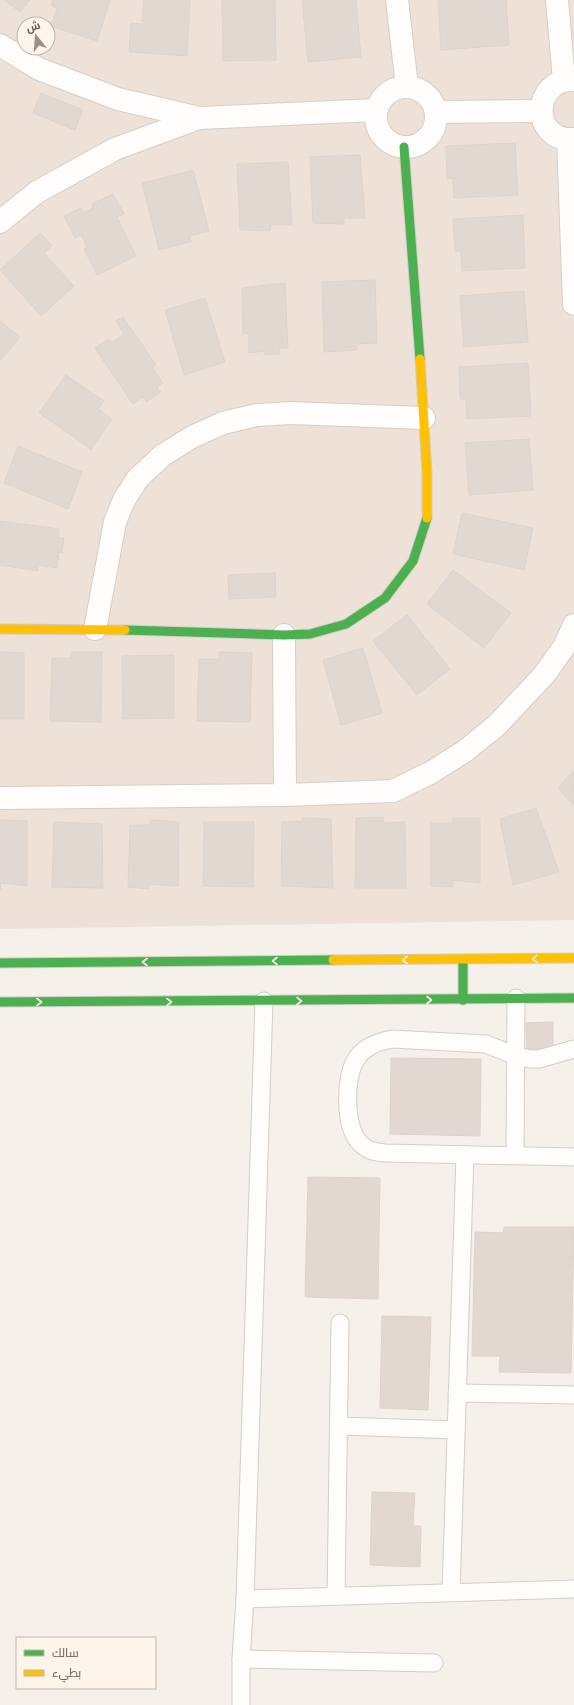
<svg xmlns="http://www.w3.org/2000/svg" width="574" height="1705" font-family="'Archivo Narrow',Cairo,sans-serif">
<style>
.residential{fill:#eee2d8;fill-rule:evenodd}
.building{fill:#e2d8d2;stroke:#ded3cc}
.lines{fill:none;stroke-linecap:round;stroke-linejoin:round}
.lane-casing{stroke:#d4cdc8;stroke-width:19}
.street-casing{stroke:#d4cdc8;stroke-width:24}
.fast-casing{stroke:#d4ccc6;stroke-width:11}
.slow-casing{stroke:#d4ccc6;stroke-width:11}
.lane{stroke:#fefdfc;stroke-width:17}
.street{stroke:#fefdfc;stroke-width:22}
.fast{stroke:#4caf50;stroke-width:9}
.slow{stroke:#ffc107;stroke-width:9}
.oneway{stroke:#fdf4eb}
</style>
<rect width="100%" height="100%" fill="#f5f0ea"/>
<path class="residential" d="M0,0H574V920L0,929ZM24,24H48V48H24Z"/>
<g class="building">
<path d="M4,0H30L20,12Z"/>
<path d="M53,0H110L97,41L51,26L57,9L51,5Z"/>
<path d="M144,0H190L187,56L129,52L131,23L142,24Z"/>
<path d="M222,0H275L276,60L223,61Z"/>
<path d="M302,0H356L361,57L308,62Z"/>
<path d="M438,0H506L509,45L441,50Z"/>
<path d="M41,93L83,110L75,130L33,113Z"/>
<path d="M515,143L518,195L454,198L453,178L447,179L446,146Z"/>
<path d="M360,155L365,218H344V224L313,223L310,157Z"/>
<path d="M288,162L292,225H271L270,231L240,230L237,164Z"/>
<path d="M193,170L209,231L190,236L191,242L159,250L142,183Z"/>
<path d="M113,194L124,214L117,217L136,256L97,275L84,249L87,247L81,235L75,238L64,216L81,208L83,213L93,208L92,204Z"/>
<path d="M523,215L525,268L462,271L461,251H455L453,219Z"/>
<path d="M40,233L52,246L44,253L74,286L41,316L0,270Z"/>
<path d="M375,280L377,343L357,344V350L324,352L322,282Z"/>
<path d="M285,283L288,348H279L280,354L265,355V351L249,353V333L243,334L242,288Z"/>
<path d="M524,291L528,342L464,347L460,296Z"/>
<path d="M205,298L225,362L184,375L165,310Z"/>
<path d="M123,317L156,365L152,368L163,383L157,387L161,392L146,402L143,397L133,404L95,348L109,339L111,343L124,334L116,321Z"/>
<path d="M0,321L20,337L0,361Z"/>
<path d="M528,363L531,416L467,419L466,399H460L459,367Z"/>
<path d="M66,375L104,401L98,409L112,419L91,449L39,413Z"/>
<path d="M529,439L533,490L469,495L465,443Z"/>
<path d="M18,446L82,472L68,509L4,483Z"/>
<path d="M462,513L533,528L524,570L453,554Z"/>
<path d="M0,521L59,529V538H64L62,553L59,552L57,568L38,565V571L0,565Z"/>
<path d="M453,570L511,613L484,648L427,604Z"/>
<path d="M275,573L276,597L229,599L228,575Z"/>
<path d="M407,615L450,669L417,695L373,641Z"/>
<path d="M363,648L382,713L341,725L323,660Z"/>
<path d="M0,652L24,653V719H0Z"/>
<path d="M71,652H102L101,722L50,721L52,658H71Z"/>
<path d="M219,652L252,653L250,722L197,721L199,659H219Z"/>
<path d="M174,655V718L123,719L122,656Z"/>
<path d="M574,770V806L558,788Z"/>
<path d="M536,808L559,872L513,885L500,819Z"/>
<path d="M383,817L384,823L405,822L406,888H355L356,818Z"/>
<path d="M302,818L331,819L333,888L281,886L282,822L303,821Z"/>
<path d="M453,818H480V883L453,880V887L431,886V823H453Z"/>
<path d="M0,820L27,821V886L1,883L0,890Z"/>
<path d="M150,820L179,822L178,886L149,884V889L128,887L130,825H150Z"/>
<path d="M54,822L102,824L103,888L52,887Z"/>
<path d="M204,822H254L253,887L203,886Z"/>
<path d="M553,1022V1049H527L526,1023Z"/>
<path d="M391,1058L481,1059L480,1136L390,1134Z"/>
<path d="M308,1177L380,1178L378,1299L305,1297Z"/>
<path d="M504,1227H574L571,1373L499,1372L500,1356H472L475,1232L503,1233Z"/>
<path d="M382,1316L431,1317L428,1410L380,1408Z"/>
<path d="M372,1492L415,1493L413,1526H421L420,1567L370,1565Z"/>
</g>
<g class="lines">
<defs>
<g id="lane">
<path d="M574,1049L539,1059H531L516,1056L486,1044L392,1039C378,1042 365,1046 357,1058C344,1075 344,1128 360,1143C367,1151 375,1152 385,1153L574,1157"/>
<path d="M515,1156L516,998"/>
<path d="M457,1393L574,1395"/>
<path d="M339,1426L456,1430"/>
<path d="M451,1592L465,1155"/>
<path d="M336,1596L340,1323"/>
<path d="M245,1599L574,1589"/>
<path d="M241,1659L434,1663"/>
<path d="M241,1705V1659L245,1599L264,1001"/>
</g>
<g id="street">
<path d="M397,0L407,86"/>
<path d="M557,0L564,80"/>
<path d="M0,45L39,69L118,99L199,118L376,110"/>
<path d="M574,80C532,78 530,142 574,139"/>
<circle cx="406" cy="117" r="30"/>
<path d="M436,112L541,111"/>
<path d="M568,139L574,304"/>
<path d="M0,222L37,192L115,149L199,118"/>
<path d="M95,629L115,522L124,500L138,478L163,455L192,437L223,423L257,415L291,413L424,418"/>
<path d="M284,635L285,795"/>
<path d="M0,798L285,795L393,791L430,773L465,751L497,725L544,675L564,647L574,625"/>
</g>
<g id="fast">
<path d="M404,147L420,359"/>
<path d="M125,630L284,635L310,634L346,624L385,598L413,561L427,518"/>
<path d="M463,960V1000"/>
<path d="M0,963L333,960"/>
<path d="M0,1002L574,998"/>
</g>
<g id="slow">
<path d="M420,359L427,472V518"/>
<path d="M0,629L125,630"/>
<path d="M333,960L574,958"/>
</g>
</defs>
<use href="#lane" class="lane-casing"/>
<use href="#street" class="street-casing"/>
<use href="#fast" class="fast-casing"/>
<use href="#slow" class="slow-casing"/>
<use href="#lane" class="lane"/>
<use href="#street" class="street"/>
<use href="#fast" class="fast"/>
<use href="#slow" class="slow"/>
</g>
<defs><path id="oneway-chevron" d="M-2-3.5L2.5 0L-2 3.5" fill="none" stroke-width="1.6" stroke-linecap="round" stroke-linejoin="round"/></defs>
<g class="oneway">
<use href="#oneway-chevron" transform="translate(535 959) rotate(179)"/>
<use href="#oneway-chevron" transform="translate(405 960) rotate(180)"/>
<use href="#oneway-chevron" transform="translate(275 961) rotate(180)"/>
<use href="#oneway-chevron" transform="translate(145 962) rotate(180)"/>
<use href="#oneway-chevron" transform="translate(429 1000)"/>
<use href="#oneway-chevron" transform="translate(299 1001)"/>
<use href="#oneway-chevron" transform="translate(39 1002)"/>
<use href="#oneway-chevron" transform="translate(169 1002)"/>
</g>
<rect x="16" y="1637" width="140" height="52" fill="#fdf4eb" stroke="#c5b5ab"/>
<rect x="24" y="1650" width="20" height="6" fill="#4caf50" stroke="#c5b5ab"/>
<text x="52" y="1657" font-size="12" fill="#71564c">سالك</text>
<rect x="24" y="1670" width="20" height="6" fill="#ffc107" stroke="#c5b5ab"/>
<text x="52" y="1677" font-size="12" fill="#71564c">بطيء</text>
<g transform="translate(36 36) rotate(343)"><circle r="19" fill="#fdf4eb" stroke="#c5b5ab"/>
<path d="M0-3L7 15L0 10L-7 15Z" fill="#9f8c83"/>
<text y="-6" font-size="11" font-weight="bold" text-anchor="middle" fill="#71564c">ش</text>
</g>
</svg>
